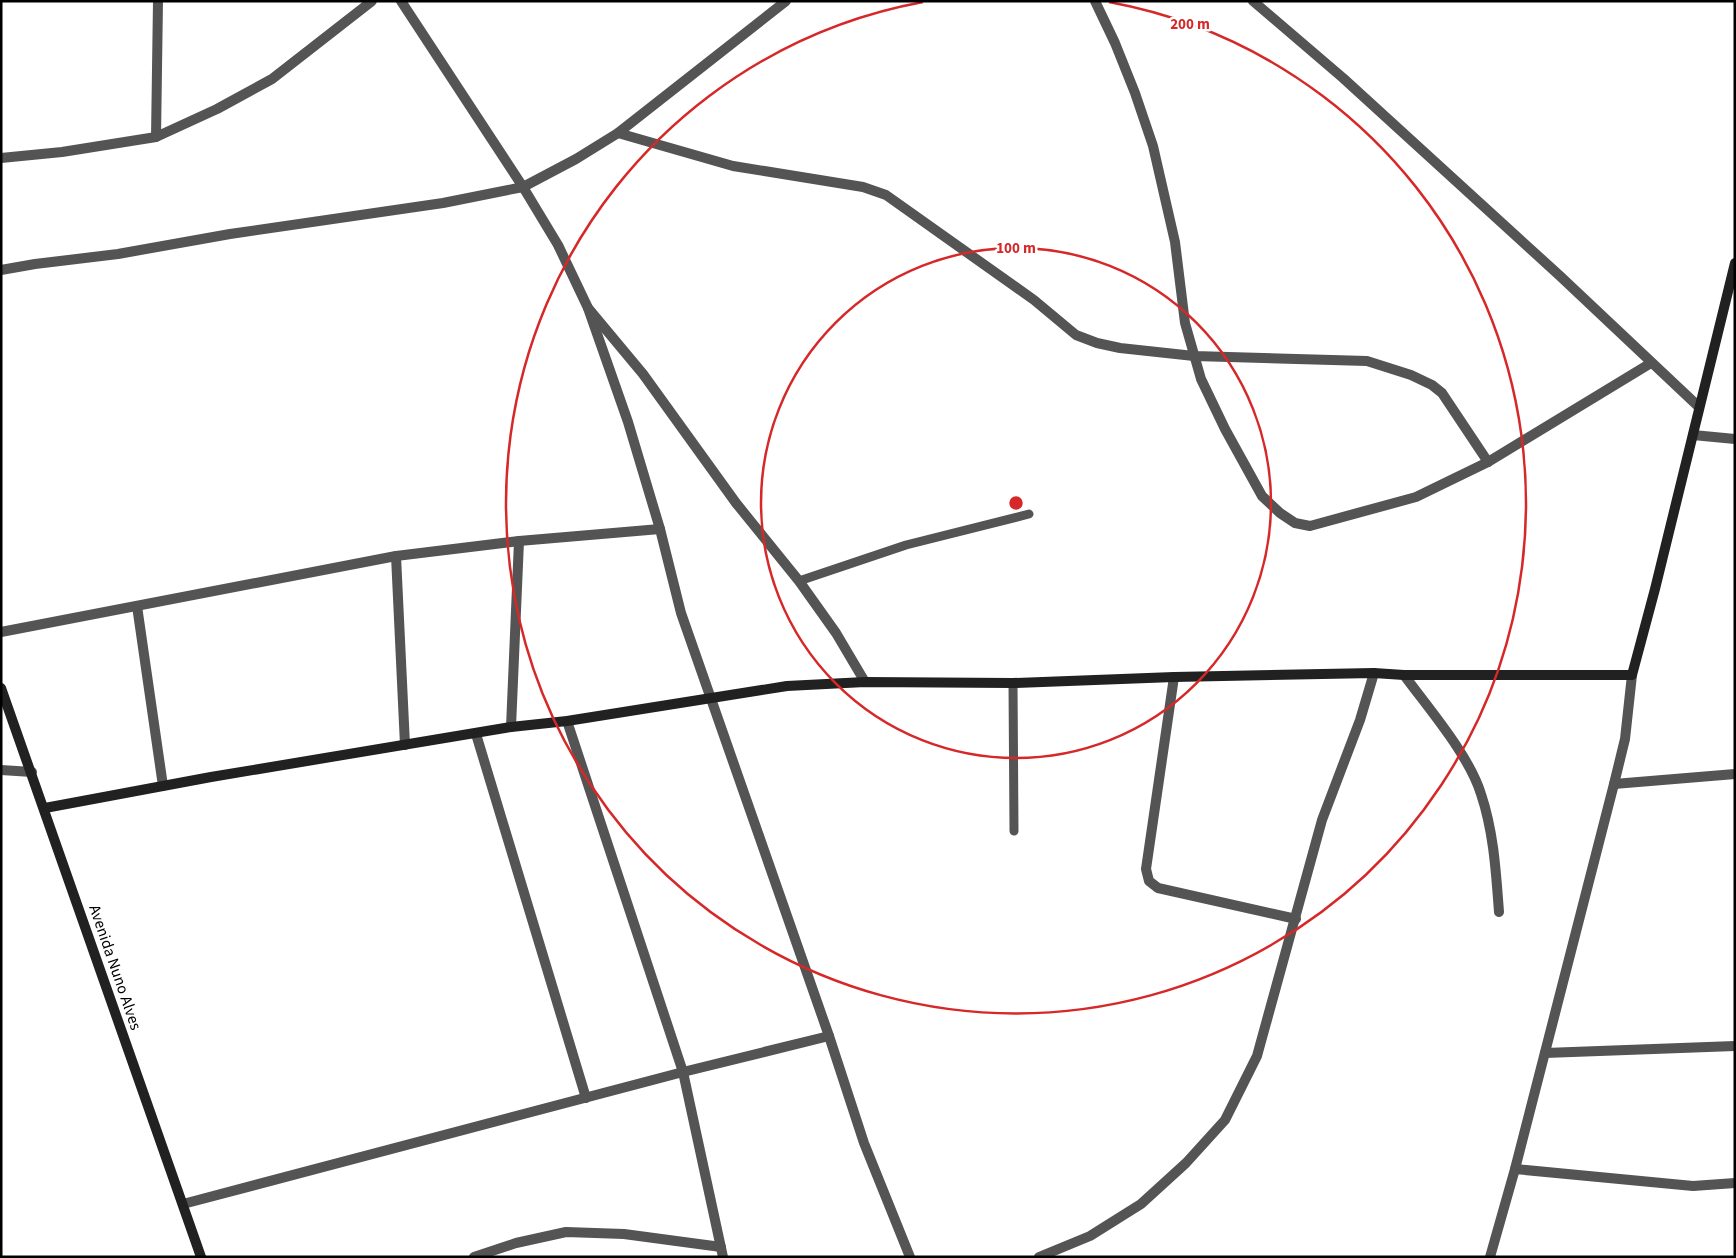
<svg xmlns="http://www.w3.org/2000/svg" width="1736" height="1258" font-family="'Source Sans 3',sans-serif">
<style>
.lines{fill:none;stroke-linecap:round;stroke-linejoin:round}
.lane{stroke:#545454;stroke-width:9}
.street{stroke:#545454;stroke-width:10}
.secondary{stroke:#212121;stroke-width:10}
.ring{fill:none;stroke:#d62828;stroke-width:2.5}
.labels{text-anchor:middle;stroke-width:5;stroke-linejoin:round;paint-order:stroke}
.street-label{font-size:16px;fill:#000;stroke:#fff}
.centre{fill:#d62828;stroke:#fff;stroke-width:2.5}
.ring-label{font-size:15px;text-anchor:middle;font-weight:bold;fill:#d62828;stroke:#fff;stroke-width:5;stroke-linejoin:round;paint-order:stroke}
</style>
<rect width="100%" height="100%" fill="#fff"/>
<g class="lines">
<g class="lane">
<path d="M799,581L906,545L1029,514"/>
<path d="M1013,683L1014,831"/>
</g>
<g class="street">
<path d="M401,1L523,187L558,245L588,308L643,374L736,503L799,581L836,633L865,682"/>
<path d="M1095,1L1115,43L1135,93L1153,146L1175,242L1185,323L1201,379L1225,429L1262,496L1280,513L1295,523L1310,526L1416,497L1488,462L1651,363"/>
<path d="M1253,1L1343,78L1560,276L1699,407"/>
<path d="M618,133L733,166L863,187L886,195L1034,300L1076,335L1097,343L1120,348L1194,356L1367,361L1411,375L1432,385L1442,393L1488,462"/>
<path d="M156,137L158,1"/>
<path d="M1,158L62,152L156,137L217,109L272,79L372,1"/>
<path d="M1,270L35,264L118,254L230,234L443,203L523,187L576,159L618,133L786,1"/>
<path d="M588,308L628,422L660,529L681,613L829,1036L864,1143L910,1257"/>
<path d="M1693,435L1735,439"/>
<path d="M396,556L405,745"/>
<path d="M137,606L163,786"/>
<path d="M1,632L396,556L519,541L660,529"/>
<path d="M1404,675C1429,709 1469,755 1481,794C1494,833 1496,873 1499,912"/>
<path d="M1174,677L1146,869L1149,881L1158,888L1296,919"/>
<path d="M567,721L683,1072L723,1257"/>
<path d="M511,727L519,541"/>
<path d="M476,734L586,1098"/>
<path d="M1,770L32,772"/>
<path d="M1614,784L1735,774"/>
<path d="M1545,1053L1735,1046"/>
<path d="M1515,1169L1693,1186L1735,1183"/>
<path d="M183,1204L683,1072L829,1036"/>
<path d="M474,1257L516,1243L566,1232L624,1234L721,1247"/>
<path d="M1039,1257L1090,1236L1141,1204L1186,1163L1225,1120L1257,1056L1322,820L1360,720L1374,673"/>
<path d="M1490,1257L1515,1169L1614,784L1625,739L1632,675"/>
</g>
<g class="secondary">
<path d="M1,688L201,1257"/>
<path d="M45,808L211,777L511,727L567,721L787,686L865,682L1013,683L1174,677L1374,673L1404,675H1632L1655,589L1735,263"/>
</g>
</g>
<g class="ring">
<circle cx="1016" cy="503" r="255"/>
<path d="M1109 2A510 510 0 1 1 923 2"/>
</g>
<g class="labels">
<g class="street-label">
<text transform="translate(116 967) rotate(71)" y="6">Avenida Nuno Alves</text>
</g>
</g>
<circle cx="1016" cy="503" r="8" class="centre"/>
<g class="ring-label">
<text x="1190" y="29">200 m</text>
<text x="1016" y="253">100 m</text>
</g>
<rect width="1736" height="1258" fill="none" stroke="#000000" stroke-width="5"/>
</svg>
